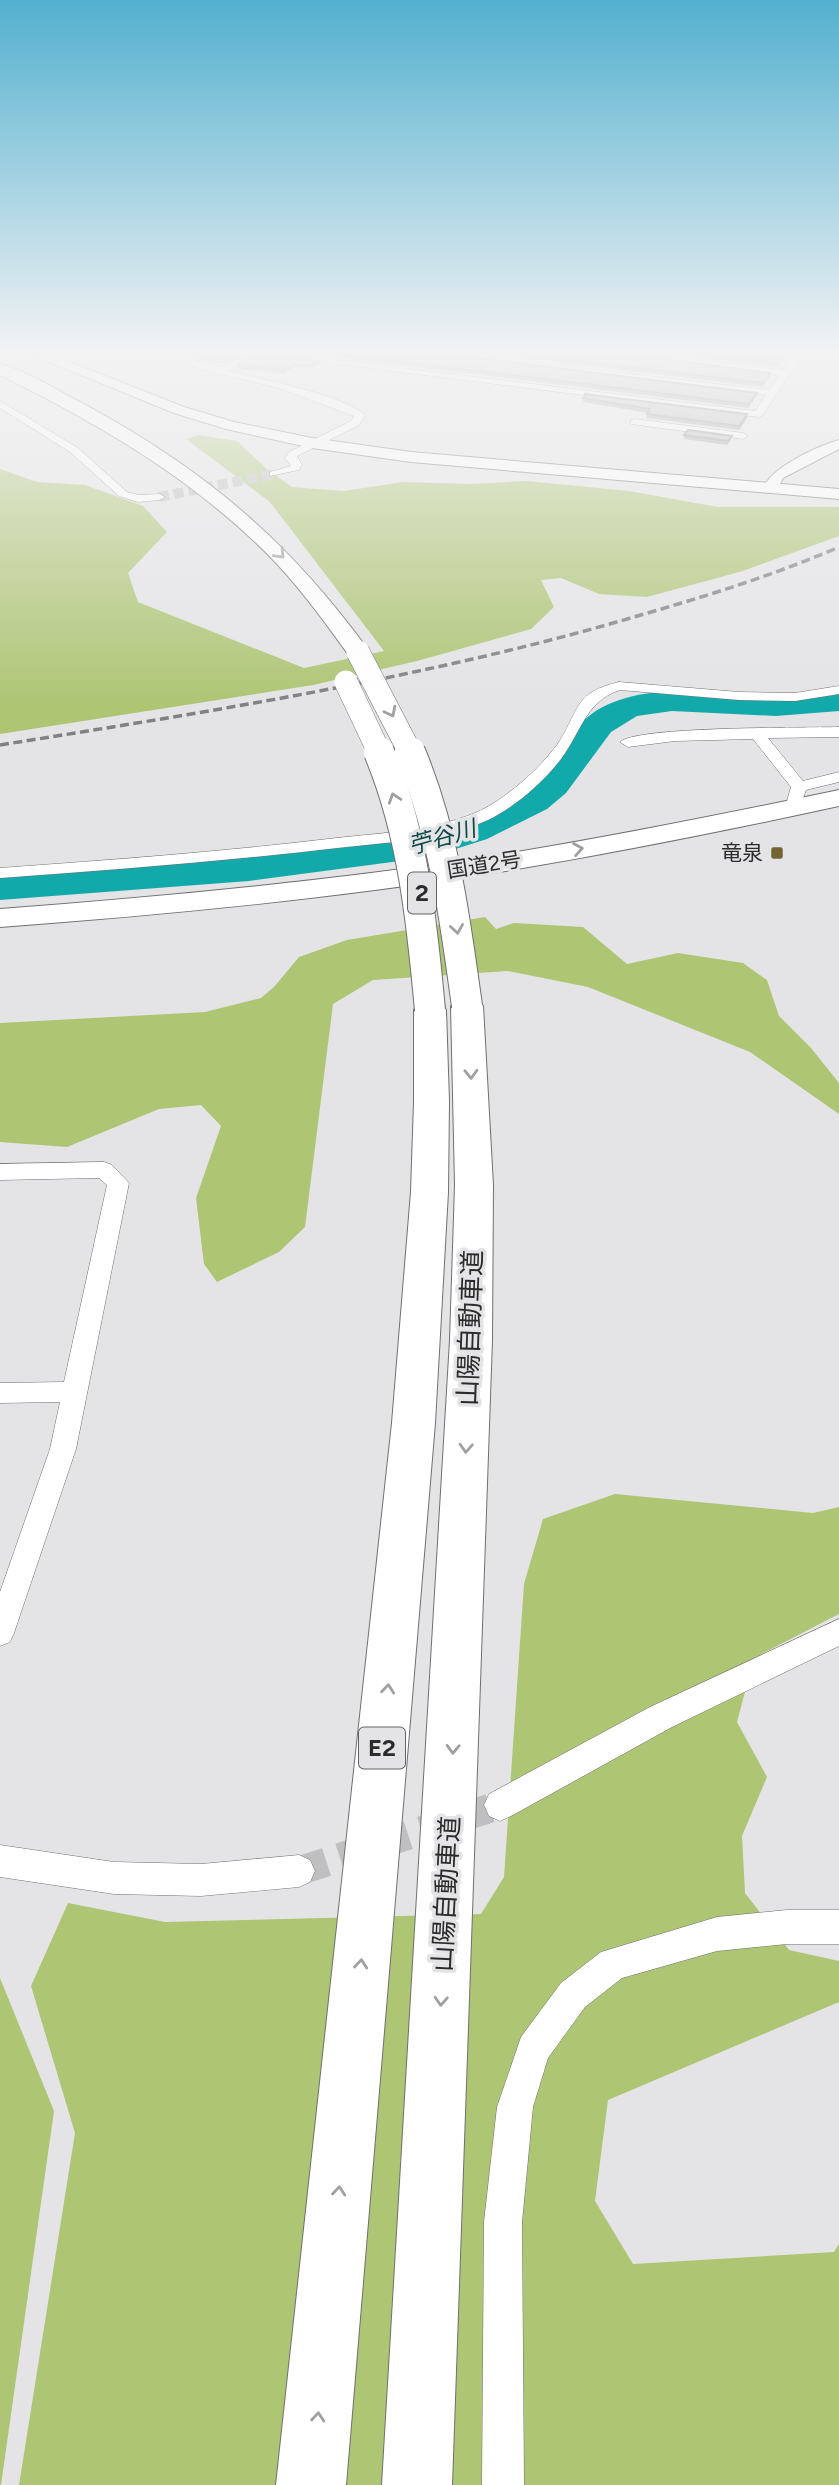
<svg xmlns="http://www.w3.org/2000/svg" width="839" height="2485" font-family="Figtree,'Noto Sans JP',sans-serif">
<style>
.green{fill:#aec574}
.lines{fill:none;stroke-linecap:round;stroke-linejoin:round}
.river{fill:#12a9aa;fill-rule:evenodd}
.minor-tunnel-far1{stroke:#bfbfc1;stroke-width:10;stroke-dasharray:10 5;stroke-linecap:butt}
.minor-tunnel{stroke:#bfbfc1;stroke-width:29;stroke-dasharray:29 14;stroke-linecap:butt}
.minor-casing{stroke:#6f7072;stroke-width:1}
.tertiary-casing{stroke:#6f7072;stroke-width:2}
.secondary-casing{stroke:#6f7072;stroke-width:2}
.trunk-casing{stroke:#6f7072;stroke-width:2}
.motorway-casing{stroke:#6f7072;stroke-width:2}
.minor{fill:#fff;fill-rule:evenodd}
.tertiary{fill:#fff;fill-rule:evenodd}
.secondary{fill:#fff;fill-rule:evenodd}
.trunk{fill:#fff;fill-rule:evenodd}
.motorway{fill:#fff;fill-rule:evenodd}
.rail{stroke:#818183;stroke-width:3.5;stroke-dasharray:9 4.5;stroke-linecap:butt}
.motorway-bridge-far1-casing{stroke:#6f7072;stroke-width:24;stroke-linecap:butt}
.motorway-bridge-casing{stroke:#6f7072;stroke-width:32;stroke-linecap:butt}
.motorway-bridge-far1{stroke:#fff;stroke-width:23}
.motorway-bridge{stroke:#fff;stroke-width:30}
.wall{fill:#9a9a9c}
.shaded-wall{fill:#7d7d7f}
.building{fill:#b3b3b5;stroke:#7d7d7f;stroke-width:2}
.oneway{stroke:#a0a0a0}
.poi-dot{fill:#726532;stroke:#e4e4e6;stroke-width:2.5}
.labels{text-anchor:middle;stroke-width:7;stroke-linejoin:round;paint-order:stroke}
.far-poi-label{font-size:21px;fill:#2b2b2c;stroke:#e4e4e6;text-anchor:end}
.far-street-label{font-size:21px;fill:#2b2b2c;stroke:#e4e4e6}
.far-water-label{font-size:23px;font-style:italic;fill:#0b4646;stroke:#e4e4e6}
.shield{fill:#e4e4e6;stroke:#626264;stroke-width:2}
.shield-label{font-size:24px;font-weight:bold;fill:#2b2b2c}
.street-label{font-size:26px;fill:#2b2b2c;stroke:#e4e4e6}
</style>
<rect width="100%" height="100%" fill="#e4e4e6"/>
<g class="green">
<path d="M198,435L237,441L268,470L292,487L344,491L403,482L470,484L527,481L629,491L718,507H839V536L743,571L647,597L599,594L561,578L541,580L554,607L531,629L417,661L313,685L0,734V469L37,482L85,485L143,506L167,532L128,573L138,602L304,668L384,651L270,502L186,439Z"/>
<path d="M485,917L496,929L514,923L583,927L627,964L678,953L743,963L767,980L779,1016L811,1048L839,1083V1114L750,1052L588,987L508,971L373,980L333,1004L305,1227L279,1252L217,1282L204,1264L196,1198L221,1126L201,1105L159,1109L67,1147L0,1142V1023L205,1012L261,998L274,987L299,957L347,940Z"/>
<path d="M615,1494L813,1513L839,1507V1614L754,1658L737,1722L767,1777L742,1836L745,1893L789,1950L839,1961V2002L608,2100L595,2201L633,2264L834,2252L839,2244V2485H19L75,2133L31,1986L68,1903L165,1922L481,1914L504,1877L524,1584L543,1519Z"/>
<path d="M0,1978L54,2111L1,2485H0Z"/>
</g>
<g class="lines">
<path class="river" d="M672,691L776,696L839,691V711L776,716L672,711L637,716L611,732L566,793L547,809L487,839L430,857L249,881L0,900V876C104,869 209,863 313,850C358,845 406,844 449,828C478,817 510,804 534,783C551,768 562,748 576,729C599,700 637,693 672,691Z"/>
<path class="minor-tunnel-far1" d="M159,497L274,474"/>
<path class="minor-tunnel" d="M299,1871L500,1805"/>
<defs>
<g id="minor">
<path d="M172,355C188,355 199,365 214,366C230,368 241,355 256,355L227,371C258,378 344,395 365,415L359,425L297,456L302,465L299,470L270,476V472L291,466L285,458L289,452L351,421L354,416L279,388L203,370Z"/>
<path d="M265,355H295L755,411L766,395L528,368L523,365L528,362L769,390L780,375L623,355H655L783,370L793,355H802L762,416L758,417Z"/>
<path d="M0,401L78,448L127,492L139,495L159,494L165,497L159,500L138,502L119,496L70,452L0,408Z"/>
<path d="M635,419L743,433L748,436L743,439L631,424V420Z"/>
<path d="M619,682L739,692L795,693L839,686V694L795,701L739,700L620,690C583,702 581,736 557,764C540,785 513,808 488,820C441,841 387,842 337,848C225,861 113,870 0,878V868C110,860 219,852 328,839C377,833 429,832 475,813C504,801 541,768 559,742C581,707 574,693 619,682Z"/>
<path d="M839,727V737L768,738L803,781L839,772V782L806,790L801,804L795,806L787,801L791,787L753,739L675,741L628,747L620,742C637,726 806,728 839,727Z"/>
<path d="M104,1162L112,1165L129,1183L76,1449L14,1633L10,1642L0,1646V1592L50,1449L60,1402L0,1403V1383L64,1382L107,1185L99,1178L0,1180V1164Z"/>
<path d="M839,1619V1646L672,1727L511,1816L500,1821L489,1816L484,1805L489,1794L650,1707Z"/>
<path d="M0,1845L114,1862L201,1864L299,1855L310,1860L315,1871L310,1882L299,1887L201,1896L114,1894L0,1877Z"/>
<path d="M787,1910H839V1944H787L717,1951L622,1978L585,2007L548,2058L533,2107L522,2222L524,2485H482L484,2222L497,2107L521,2037L561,1983L601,1952L717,1917Z"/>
</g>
<path id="tertiary" d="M839,440V449L783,478L776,492L771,493L764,489C767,469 820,445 839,440Z"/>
<path id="secondary" d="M32,355H52L184,407L234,422L312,438L411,452L839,489V499L411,462L312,448L226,429L174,413Z"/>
<path id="trunk" d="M839,790V806C720,832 600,856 480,875C321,900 160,915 0,927V909C160,897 321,882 480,858C600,839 720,815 839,790Z"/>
<g id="motorway">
<path d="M0,364C28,371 56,390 82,403C202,468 285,537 366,647L370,652L366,657H350C327,625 304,593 277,564C199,482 101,425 0,375Z"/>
<path d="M467,996L478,999L483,1006L493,1185L492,1340L452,2485H382L450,1340L455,1185L451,1006L456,999Z"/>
<path d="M430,1000L442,1003L446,1010L449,1101L448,1192L435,1423L346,2485H276L392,1423L411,1192L414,1101V1010L418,1003Z"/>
</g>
</defs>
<use href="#minor" class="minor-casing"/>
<use href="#tertiary" class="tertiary-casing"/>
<use href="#secondary" class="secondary-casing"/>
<use href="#trunk" class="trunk-casing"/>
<use href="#motorway" class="motorway-casing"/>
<use href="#minor" class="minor"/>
<use href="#tertiary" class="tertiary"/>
<use href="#secondary" class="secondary"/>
<use href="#trunk" class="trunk"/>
<use href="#motorway" class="motorway"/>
<path class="rail" d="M0,745C213,711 426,678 634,617C703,597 772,576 839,547"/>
<defs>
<g id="motorway-bridge-far1">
<path d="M358,652L411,754"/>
<path d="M346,682L380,754"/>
</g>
<g id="motorway-bridge">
<path d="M379,752C413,833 422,923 430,1010"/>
<path d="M410,752C444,833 455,919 467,1006"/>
</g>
</defs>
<use href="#motorway-bridge-far1" class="motorway-bridge-far1-casing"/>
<use href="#motorway-bridge" class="motorway-bridge-casing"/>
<use href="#motorway-bridge-far1" class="motorway-bridge-far1"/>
<use href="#motorway-bridge" class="motorway-bridge"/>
</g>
<g class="wall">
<path d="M191,355H242L225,363H209Z"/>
<path d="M320,355H453L757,393L756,396L748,408Z"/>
<path d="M498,355H634L770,373V376L763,387Z"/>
<path d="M681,355H785L777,367Z"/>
<path d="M318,361V364L310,369L293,367L282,374L242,369L238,368V364Z"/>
<path d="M584,394L747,414V418L739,430L646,418L648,413L583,402Z"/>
<path d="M684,435L731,440L727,445L684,439Z"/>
</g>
<g class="shaded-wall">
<path d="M233,355H242L225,363L224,359Z"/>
<path d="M318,361V364L310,369V366Z"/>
<path d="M292,364L293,367L282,374V370Z"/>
<path d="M757,393L756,396L748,408L749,404Z"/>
<path d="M747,414V418L739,430V426Z"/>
</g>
<g class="building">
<path d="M198,355H233L224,359H209Z"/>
<path d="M254,355H275L318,361L310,366L292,364L282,370L238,364Z"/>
<path d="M349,355H453L757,393L749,404Z"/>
<path d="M529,355H634L770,373L764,383Z"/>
<path d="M712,355H783L778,363Z"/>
<path d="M584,394L747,414L739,426L647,414L650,409L583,398L587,394Z"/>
<path d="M688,430L732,436L728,441L684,435Z"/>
</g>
<defs><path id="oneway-chevron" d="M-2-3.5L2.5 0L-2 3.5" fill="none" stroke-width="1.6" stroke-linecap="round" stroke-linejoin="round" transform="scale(1.75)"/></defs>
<g class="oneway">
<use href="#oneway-chevron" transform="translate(280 554) rotate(47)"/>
<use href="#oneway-chevron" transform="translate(391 712) rotate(63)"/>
<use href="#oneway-chevron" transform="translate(394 798) rotate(-108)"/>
<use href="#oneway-chevron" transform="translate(578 849) rotate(-10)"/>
<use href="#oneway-chevron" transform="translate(457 929) rotate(81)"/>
<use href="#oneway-chevron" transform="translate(471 1074) rotate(88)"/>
<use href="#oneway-chevron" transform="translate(466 1448) rotate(93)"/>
<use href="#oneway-chevron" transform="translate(388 1689) rotate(-84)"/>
<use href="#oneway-chevron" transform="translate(453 1749) rotate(92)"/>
<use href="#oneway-chevron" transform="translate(361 1964) rotate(-85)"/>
<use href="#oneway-chevron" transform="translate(441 2001) rotate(93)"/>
<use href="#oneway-chevron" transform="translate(339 2191) rotate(-85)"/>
<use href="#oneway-chevron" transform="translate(318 2417) rotate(-85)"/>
</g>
<linearGradient id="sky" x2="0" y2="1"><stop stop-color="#52b0cf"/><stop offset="0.5" stop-color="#f3f3f4"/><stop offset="1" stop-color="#f3f3f4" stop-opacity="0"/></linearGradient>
<rect width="839" height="703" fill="url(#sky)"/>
<rect class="poi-dot" x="770" y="846" width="14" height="14" rx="3.5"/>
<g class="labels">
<g class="far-poi-label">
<text x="763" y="860">竜泉</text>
</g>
<g class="far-street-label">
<text transform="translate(484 865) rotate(-9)" y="7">国道2号</text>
</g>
<g class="far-water-label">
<text transform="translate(442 837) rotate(-16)" y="8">苧谷川</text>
</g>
<g class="shield">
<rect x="408" y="872.5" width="28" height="41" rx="5"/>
<rect x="359" y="1727.5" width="46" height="41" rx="5"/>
</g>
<g class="shield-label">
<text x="422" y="901">2</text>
<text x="382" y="1756">E2</text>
</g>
<g class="street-label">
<text transform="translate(470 1328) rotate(-88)" y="9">山陽自動車道</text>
<text transform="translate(446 1894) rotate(-87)" y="9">山陽自動車道</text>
</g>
</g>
</svg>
